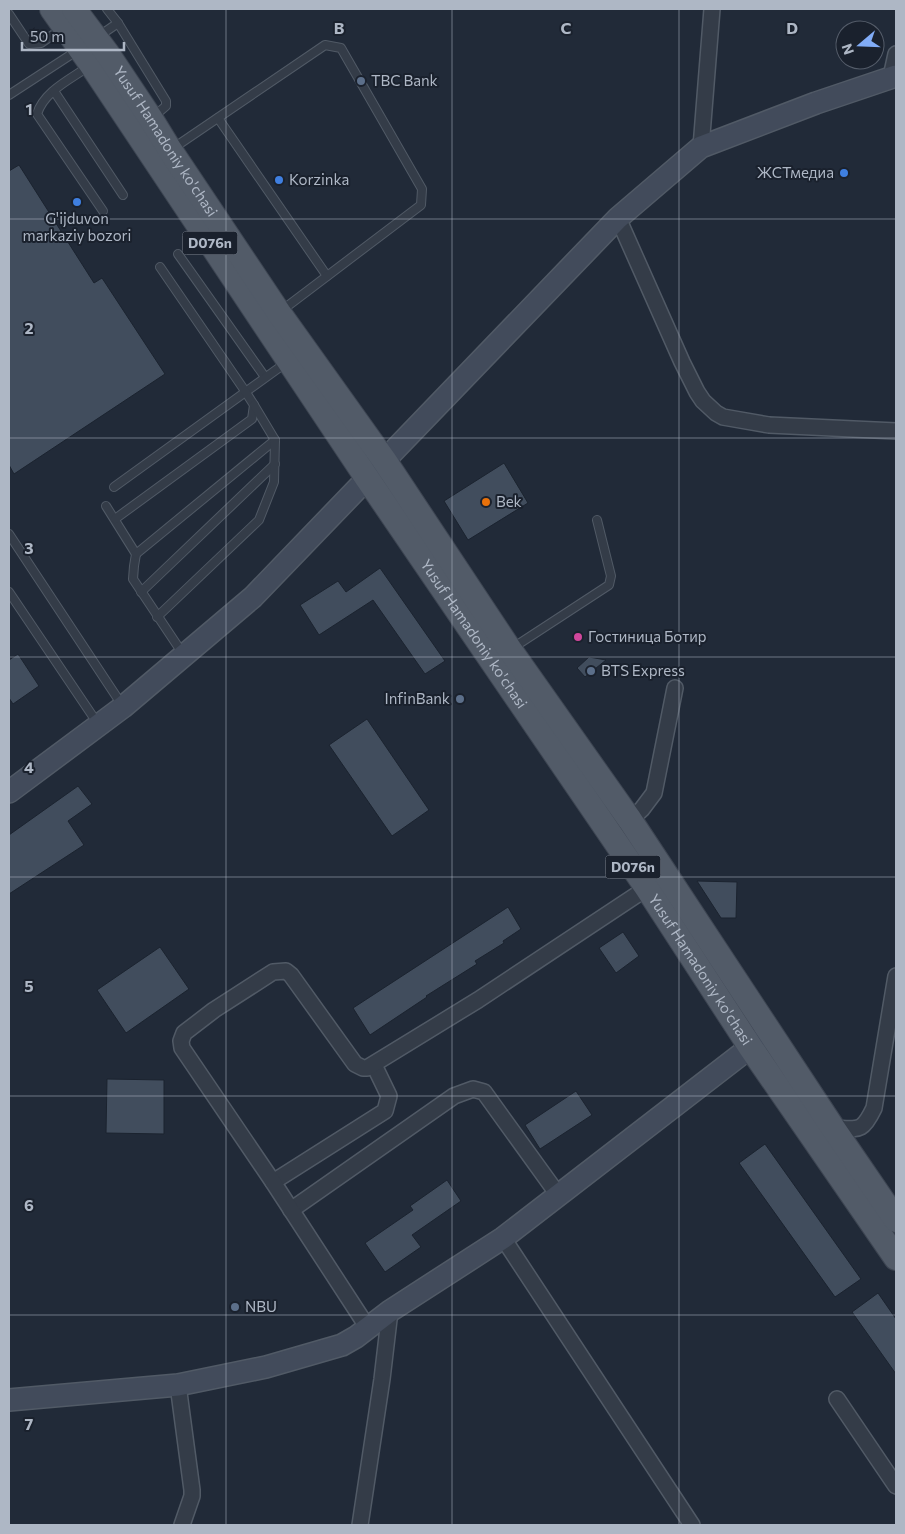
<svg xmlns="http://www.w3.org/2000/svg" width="905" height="1534" font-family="Commissioner,sans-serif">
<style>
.building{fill:#414d5d;stroke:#1b232f}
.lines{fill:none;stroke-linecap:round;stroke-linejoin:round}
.lane-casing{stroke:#515a66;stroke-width:10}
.street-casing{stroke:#515a66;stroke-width:18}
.secondary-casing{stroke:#515a66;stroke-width:24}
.primary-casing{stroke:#3d4552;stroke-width:26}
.lane{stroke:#343c48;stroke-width:8}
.street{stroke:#343c48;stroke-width:15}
.secondary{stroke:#424b5b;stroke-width:21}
.primary{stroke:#525b68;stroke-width:24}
.grid{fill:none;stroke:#aeb7c5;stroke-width:1;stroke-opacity:0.55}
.service-dot{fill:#5c6f8a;stroke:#1a212d;stroke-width:2}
.shop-dot{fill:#3f7fe0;stroke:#1a212d;stroke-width:2}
.food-dot{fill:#e8710a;stroke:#1a212d;stroke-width:2}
.hotel-dot{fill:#d1479c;stroke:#1a212d;stroke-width:2}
.labels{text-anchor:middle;stroke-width:4;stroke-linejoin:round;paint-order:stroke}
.shield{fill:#1a212d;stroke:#828a97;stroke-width:1}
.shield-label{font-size:14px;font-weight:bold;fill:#aeb7c5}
.poi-label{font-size:15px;fill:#aeb7c5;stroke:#1a212d;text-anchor:start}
.street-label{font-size:15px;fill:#aeb7c5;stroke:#1a212d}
.grid-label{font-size:16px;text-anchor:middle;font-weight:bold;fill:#aeb7c5;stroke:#1a212d;stroke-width:4;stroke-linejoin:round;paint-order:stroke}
</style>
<rect width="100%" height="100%" fill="#212a38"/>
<g class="building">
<path d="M19,165L94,283L102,278L165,374L14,474L9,465V171Z"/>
<path d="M504,463L528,503L468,540L444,501Z"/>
<path d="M380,568L445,661L425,674L373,600L319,635L300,605L338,581L346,592Z"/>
<path d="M18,654L39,686L13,704L9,698V660Z"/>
<path d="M589,657L606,660L585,677L577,668Z"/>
<path d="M367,719L429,810L392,836L329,745Z"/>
<path d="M78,786L92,804L68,821L84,845L9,894V835Z"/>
<path d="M697,881L737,882L736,918H721Z"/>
<path d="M508,907L521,929L503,941L504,943L475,961L477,964L426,996L427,997L370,1035L353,1008Z"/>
<path d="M623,932L639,956L616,973L599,948Z"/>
<path d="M160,947L189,989L126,1033L97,990Z"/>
<path d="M107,1079L164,1080V1134L106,1133Z"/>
<path d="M576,1091L592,1115L540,1149L525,1125Z"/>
<path d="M765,1144L861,1279L835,1297L739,1163Z"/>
<path d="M447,1180L461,1201L412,1235L421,1247L385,1272L365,1243L413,1210L410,1206Z"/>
<path d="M878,1293L896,1319V1374L852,1312Z"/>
</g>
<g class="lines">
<defs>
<g id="lane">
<path d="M107,9L118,23L166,101V106L152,118"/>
<path d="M9,14L29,44L41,43L63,28"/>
<path d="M99,36L118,23"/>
<path d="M89,66C71,79 44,91 37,114L103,211"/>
<path d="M54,91L123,195"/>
<path d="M9,95L78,50"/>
<path d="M218,118L327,276"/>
<path d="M172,149L325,45L341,48L422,189L421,205L281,311"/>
<path d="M178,254L265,377"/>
<path d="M114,487L287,362"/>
<path d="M106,506L136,554L134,566L133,579L183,654"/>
<path d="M115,519L252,419L254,405L245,391L160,267"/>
<path d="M9,534L122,705"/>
<path d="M136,554L275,440"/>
<path d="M9,592L98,724"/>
<path d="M141,592L275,464"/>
<path d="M157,617L259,520L274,482L275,440L254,405"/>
<path d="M511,649L609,585L611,576L597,520"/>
</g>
<g id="street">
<path d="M891,77L896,54"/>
<path d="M701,147L712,9"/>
<path d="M618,218L682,362L697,392L703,401L716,413L723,417L769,425L896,431"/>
<path d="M630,820L642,809L654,793L675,688"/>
<path d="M833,1128C859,1129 862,1133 874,1108L896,976"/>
<path d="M273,1182L385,1111L389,1096L374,1065"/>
<path d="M291,1210L454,1096L473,1089L484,1092L559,1196"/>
<path d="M503,1238L692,1525"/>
<path d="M368,1328L273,1182L182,1048L181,1041L184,1033L214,1010L273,972L286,971L291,975L355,1064L363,1068H367L478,1000L647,888"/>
<path d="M178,1385L192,1490V1496L182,1525"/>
<path d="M837,1399L896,1486"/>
<path d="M360,1525L382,1379L390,1311"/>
</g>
<g id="secondary">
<path d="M9,792L123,707L253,597L618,218L701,147L816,103L896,76"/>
<path d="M9,1400L178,1385L266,1367L342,1345L356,1337L390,1311L503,1238L770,1032"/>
</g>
<g id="primary">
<path id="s1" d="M52,9L91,64L367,478L647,888L751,1048L896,1258"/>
<path id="s2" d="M74,9L107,53L151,119L170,150L279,313L384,460L510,650L630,820L833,1128L896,1220"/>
</g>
</defs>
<use href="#lane" class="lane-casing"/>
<use href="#street" class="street-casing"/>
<use href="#secondary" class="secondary-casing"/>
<use href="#primary" class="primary-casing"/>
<use href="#lane" class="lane"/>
<use href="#street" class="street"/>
<use href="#secondary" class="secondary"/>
<use href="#primary" class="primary"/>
</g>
<path class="grid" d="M226,9V1525M452,9V1525M679,9V1525M9,219H896M9,438H896M9,657H896M9,877H896M9,1096H896M9,1315H896"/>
<g class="service-dot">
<circle cx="361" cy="81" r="5"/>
<circle cx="591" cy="671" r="5"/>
<circle cx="460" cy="699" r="5"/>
<circle cx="235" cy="1307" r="5"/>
</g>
<g class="shop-dot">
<circle cx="844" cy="173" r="5"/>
<circle cx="279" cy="180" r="5"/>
<circle cx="77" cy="202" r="5"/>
</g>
<circle class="food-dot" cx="486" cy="502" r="5"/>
<circle class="hotel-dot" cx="578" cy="637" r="5"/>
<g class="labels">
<g class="shield">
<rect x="182.5" y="231.5" width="55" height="23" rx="4"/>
<rect x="605.5" y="855.5" width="55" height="23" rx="4"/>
</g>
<g class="shield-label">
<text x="210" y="248">D076n</text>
<text x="633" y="872">D076n</text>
</g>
<g class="poi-label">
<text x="371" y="86">TBC Bank</text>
<text x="834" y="178" text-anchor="end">ЖСТмедиа</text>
<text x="289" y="185">Korzinka</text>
<text x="77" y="224" text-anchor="middle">G'ijduvon<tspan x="77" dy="17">markaziy bozori</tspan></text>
<text x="496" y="507">Bek</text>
<text x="588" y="642">Гостиница Ботир</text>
<text x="601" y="676">BTS Express</text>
<text x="450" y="704" text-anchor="end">InfinBank</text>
<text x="245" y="1312">NBU</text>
</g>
<g class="street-label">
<text dy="5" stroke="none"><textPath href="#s2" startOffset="161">Yusuf Hamadoniy ko'chasi</textPath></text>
<text dy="5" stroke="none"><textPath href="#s1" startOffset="754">Yusuf Hamadoniy ko'chasi</textPath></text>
<text dy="5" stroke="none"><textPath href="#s1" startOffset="1159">Yusuf Hamadoniy ko'chasi</textPath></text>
</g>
</g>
<g class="grid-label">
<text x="339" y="34">B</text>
<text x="566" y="34">C</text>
<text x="792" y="34">D</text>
<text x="29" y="115">1</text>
<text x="29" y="334">2</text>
<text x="29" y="554">3</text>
<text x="29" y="773">4</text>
<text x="29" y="992">5</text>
<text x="29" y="1211">6</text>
<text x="29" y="1430">7</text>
</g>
<rect width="905" height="1534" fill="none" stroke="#aeb7c5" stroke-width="20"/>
<g transform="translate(860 45) rotate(251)"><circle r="24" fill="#1a212d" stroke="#555d6a"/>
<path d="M0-4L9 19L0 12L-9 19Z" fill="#81acf7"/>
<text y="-8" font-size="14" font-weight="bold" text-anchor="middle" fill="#aeb7c5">N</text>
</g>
<path d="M22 42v8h102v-8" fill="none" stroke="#aeb7c5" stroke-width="2.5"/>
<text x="30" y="42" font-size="15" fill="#aeb7c5" stroke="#1a212d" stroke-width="4" paint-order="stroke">50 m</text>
</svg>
